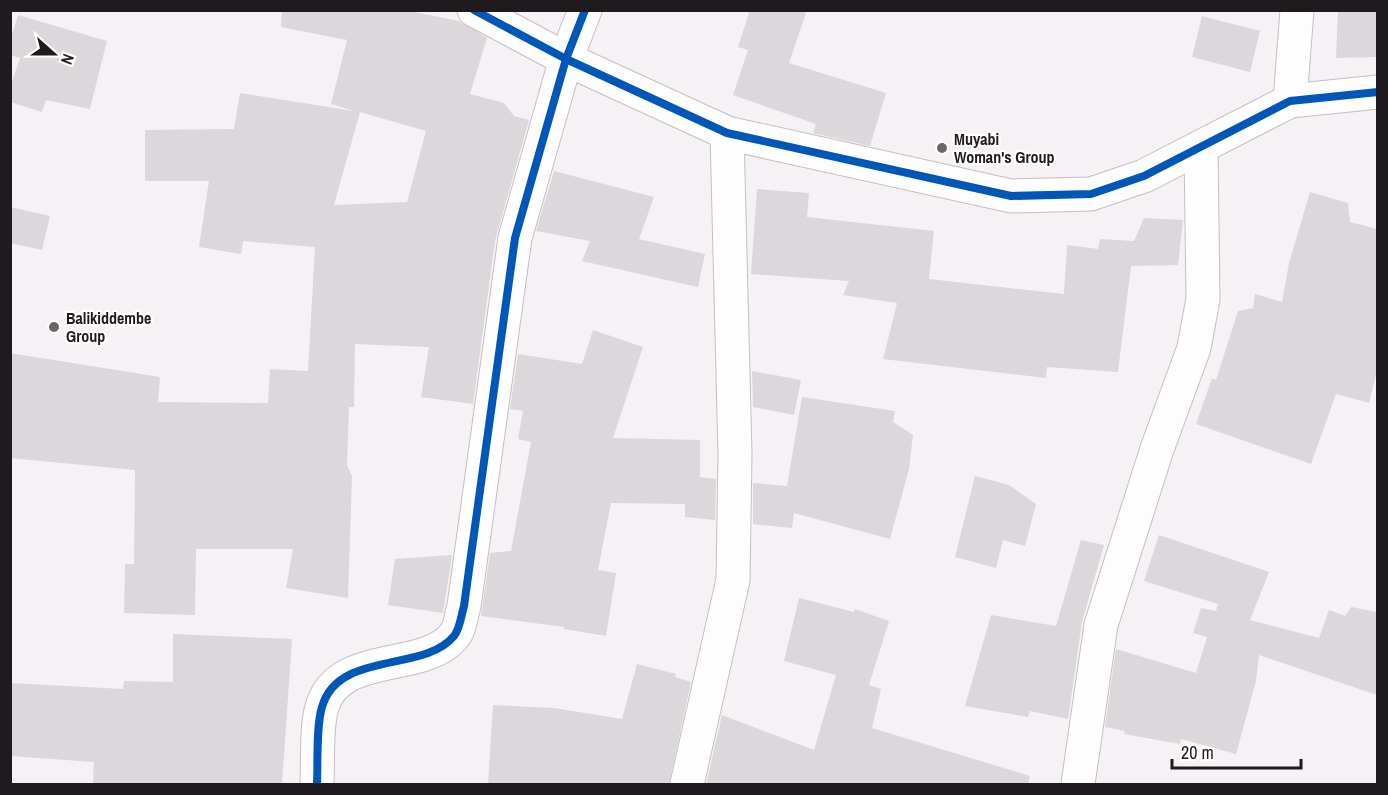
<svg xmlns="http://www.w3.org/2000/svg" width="1388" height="795" font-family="'Archivo Narrow',sans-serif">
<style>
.building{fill:#dbd7da;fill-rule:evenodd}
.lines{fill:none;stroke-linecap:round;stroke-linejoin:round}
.minor-casing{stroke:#c3bfc2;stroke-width:35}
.minor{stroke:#fefdfd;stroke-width:33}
.cycleway-casing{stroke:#fff;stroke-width:11}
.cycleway{stroke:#0057b8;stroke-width:8}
.poi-dot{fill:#6a6568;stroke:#fff;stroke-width:2}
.labels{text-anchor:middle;stroke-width:4.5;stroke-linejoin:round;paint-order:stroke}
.poi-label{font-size:16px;font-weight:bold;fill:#1e1a1d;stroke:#fff;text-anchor:start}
</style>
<rect width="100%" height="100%" fill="#f6f1f4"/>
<g class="building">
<path d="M282,10H405L459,21L487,38L470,94L504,103L514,116L529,120L495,241L473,404L421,397L429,347L355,344L354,407H349L347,465L352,476L348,598L286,588L293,549H196L195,615L124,613L125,564H134L135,470L10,458V353L160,377L158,402L268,403L270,369L308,371L315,247L243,241L241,254L199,247L209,181H145V130L234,129L240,93L354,111L331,104L347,40L281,27ZM360,112L426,131L407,202L334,205Z"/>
<path d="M750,10H807L789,63L886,93L870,146L813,133L816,124L733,95L748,50L738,47Z"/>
<path d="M1338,10H1377V57L1336,58Z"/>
<path d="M18,15L107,41L90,109L46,100L42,112L10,102V87L20,58L10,55V41Z"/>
<path d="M1202,16L1260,31L1250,72L1192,57Z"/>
<path d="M554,171L654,197L639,239L705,254L698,287L582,261L590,241L536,231Z"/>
<path d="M757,189L809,193L807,217L934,231L929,279L1064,294L1067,245L1098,249L1100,239L1134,241L1144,218L1183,220L1178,265L1131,266L1118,372L1047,367L1046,378L883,359L897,303L843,295L849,281L751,274Z"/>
<path d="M1310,192L1348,203L1350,222L1377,229V370L1369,403L1336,394L1311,464L1196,424L1212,378L1216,380L1238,311L1253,308L1255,294L1282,302L1289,263Z"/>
<path d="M10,207L50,216L42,250L10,243Z"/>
<path d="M593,330L643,347L613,438L700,440V477L716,479L715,520L685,517V504L611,503L598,570L616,573L606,636L564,629V627L481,616L490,553L511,551L531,442L518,439L523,411L510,409L518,354L582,364Z"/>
<path d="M752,371L801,380L794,415L753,407Z"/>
<path d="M802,397L895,411L893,422L913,435L909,469L890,539L794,513L792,528L753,524V483L787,486Z"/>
<path d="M975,476L1009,485L1036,504L1025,546L1003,540L996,568L955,557Z"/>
<path d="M1159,535L1269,572L1250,620L1319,638L1329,610L1345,616L1351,607L1377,612V695L1259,655L1256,681L1236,754L1181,739L1180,744L1124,734L1125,731L1105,727L1116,649L1196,673L1207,637L1193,633L1201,608L1216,611L1218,604L1144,581Z"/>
<path d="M1081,540L1104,545L1082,622L1068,719L1030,711L1028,717L965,706L991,615L1056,626Z"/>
<path d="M452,555L443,613L388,605L395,559Z"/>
<path d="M799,598L854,612L855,609L889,621L869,685L881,689L872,728L1030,776L1028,784H706L722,715L814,750L836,675L784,661Z"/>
<path d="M173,634L292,639L282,784H93L94,762L10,756V683L123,689L124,681L173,682Z"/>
<path d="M637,664L676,674L675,677L691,682L669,784H488L493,705L554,708L622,719Z"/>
</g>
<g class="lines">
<defs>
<g id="minor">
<path d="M474,10L566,59L727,133L1011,196L1091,194L1144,176L1290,101L1378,92"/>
<path d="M1290,101L1297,10"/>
<path d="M317,784C318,763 316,726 322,707C338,650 424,673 454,636C460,629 461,616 464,606L515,238L566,59L585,10"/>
<path d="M687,784L733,580L735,454L727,133"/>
<path d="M1078,784L1101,625L1157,449L1194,348L1203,299L1201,147"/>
</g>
</defs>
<use href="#minor" class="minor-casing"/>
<use href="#minor" class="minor"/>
<defs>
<g id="cycleway">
<path d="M474,10L566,59L727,133L1011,196L1091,194L1144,176L1290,101L1378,92"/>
<path d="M317,784C318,763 316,726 322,707C338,650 424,673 454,636C460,629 461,616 464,606L515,238L566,59L585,10"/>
</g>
</defs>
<use href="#cycleway" class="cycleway-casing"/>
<use href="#cycleway" class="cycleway"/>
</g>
<g class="poi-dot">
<circle cx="942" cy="148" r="6"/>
<circle cx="54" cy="327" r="6"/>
</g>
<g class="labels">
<g class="poi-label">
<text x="954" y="145">Muyabi<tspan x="954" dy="18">Woman's Group</tspan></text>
<text x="66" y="324">Balikiddembe<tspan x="66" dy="18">Group</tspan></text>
</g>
</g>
<rect width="1388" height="795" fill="none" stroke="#1e1a1d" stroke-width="24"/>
<g transform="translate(54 54) rotate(111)" stroke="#ffffff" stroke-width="4.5" paint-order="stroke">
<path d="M0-4.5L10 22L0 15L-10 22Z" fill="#1e1a1d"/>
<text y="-9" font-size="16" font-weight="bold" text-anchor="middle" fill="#1e1a1d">N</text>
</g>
<path d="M1172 759v9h129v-9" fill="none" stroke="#1e1a1d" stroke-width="3"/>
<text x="1181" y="759" font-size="18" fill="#1e1a1d" stroke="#ffffff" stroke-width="4.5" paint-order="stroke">20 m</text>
</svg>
